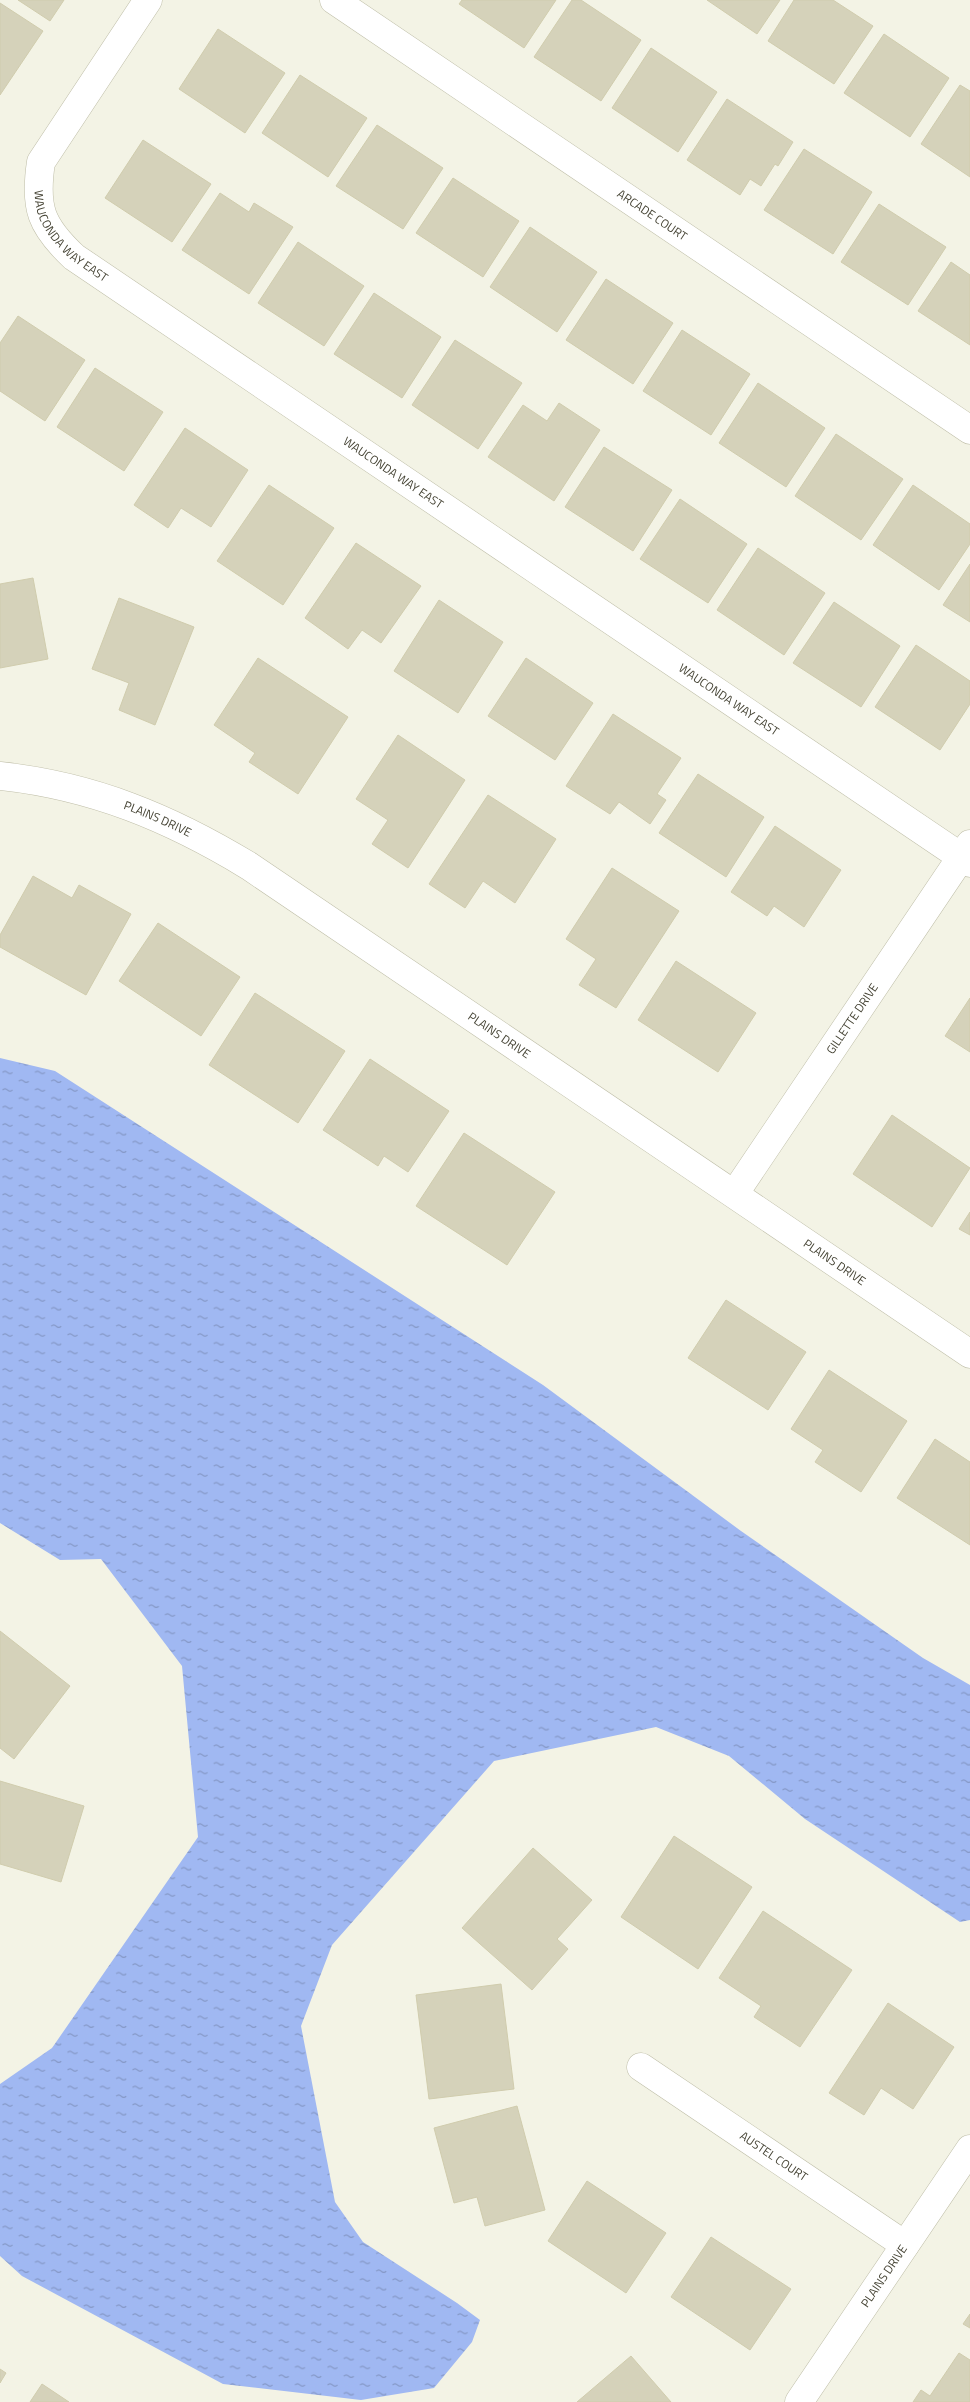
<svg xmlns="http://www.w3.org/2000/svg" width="970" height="2402" font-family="'Titillium Web',sans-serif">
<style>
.water{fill:url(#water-ripples)}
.building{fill:#d5d2ba;stroke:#d0ccad}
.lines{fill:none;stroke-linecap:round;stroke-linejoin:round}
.street-casing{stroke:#bfbea8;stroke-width:29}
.street{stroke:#fff;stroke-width:28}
.labels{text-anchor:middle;stroke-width:4.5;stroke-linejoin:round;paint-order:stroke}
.street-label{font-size:12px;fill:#464435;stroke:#fff}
</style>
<defs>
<pattern id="water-ripples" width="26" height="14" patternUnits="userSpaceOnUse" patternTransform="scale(1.25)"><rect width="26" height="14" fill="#a0b8f2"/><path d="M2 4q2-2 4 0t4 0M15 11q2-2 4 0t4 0" fill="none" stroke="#8497c5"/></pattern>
</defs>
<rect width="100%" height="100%" fill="#f3f3e5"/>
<path class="water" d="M0,1058L55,1071L543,1385L741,1531L923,1658L970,1685V1920L960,1922L805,1819L729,1756L656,1727L494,1761L332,1945L301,2026L335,2202L363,2242L457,2303L480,2320L472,2342L434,2388L361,2400L223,2384L22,2276L0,2256V2084L52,2048L198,1837L182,1666L101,1559L60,1560L0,1523Z"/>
<g class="building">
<path d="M18,0H64L50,21Z"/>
<path d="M462,0H556L524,48L459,4Z"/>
<path d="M572,0H581L641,40L601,101L534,57Z"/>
<path d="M707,0H780L757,34Z"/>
<path d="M794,0H833L873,26L834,84L768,41Z"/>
<path d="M0,3L43,31L0,95Z"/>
<path d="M218,29L285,73L245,133L179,89Z"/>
<path d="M884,34L949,78L910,137L844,93Z"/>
<path d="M651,48L717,92L678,152L612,108Z"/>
<path d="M300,75L367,118L328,177L262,133Z"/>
<path d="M960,85L970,91V177L921,144Z"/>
<path d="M727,99L793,142L778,166L775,164L761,186L750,179L740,195L687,160Z"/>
<path d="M377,125L443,168L403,229L336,186Z"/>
<path d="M143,140L211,184L172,242L105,198Z"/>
<path d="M804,149L872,192L833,254L764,210Z"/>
<path d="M453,178L519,221L483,277L416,233Z"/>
<path d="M220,193L249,212L254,203L293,227L249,294L182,250Z"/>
<path d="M879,204L946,247L908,305L841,262Z"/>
<path d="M530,227L597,272L557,332L490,287Z"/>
<path d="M298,242L364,286L324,346L258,303Z"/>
<path d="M951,262L970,275V345L918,311Z"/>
<path d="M606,279L673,323L633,384L566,340Z"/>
<path d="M374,293L441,337L402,398L334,354Z"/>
<path d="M18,316L85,360L45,421L0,391V343Z"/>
<path d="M682,330L750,374L711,435L643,391Z"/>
<path d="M455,340L522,383L478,449L412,405Z"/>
<path d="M95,368L163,412L124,471L57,427Z"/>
<path d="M758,383L825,428L786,487L719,443Z"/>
<path d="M559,403L600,430L554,501L488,457L523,405L547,421Z"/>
<path d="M185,428L248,470L211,527L181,508L168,528L134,505Z"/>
<path d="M836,434L903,479L861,540L795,496Z"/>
<path d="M604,447L672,490L633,551L565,507Z"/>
<path d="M269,485L334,528L283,605L217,561Z"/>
<path d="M913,485L970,524V544L939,590L873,545Z"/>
<path d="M680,499L747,544L708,603L640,559Z"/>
<path d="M356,543L421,586L381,643L362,630L348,649L305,618Z"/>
<path d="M758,548L825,593L784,655L717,610Z"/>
<path d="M970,564V622L943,605Z"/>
<path d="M33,578L48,659L0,668V584Z"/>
<path d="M119,598L194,627L155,725L119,710L129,683L92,669Z"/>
<path d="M439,600L503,642L458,713L394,671Z"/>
<path d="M834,602L900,646L861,707L793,663Z"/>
<path d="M916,645L970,681V704L940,750L875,707Z"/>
<path d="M258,658L348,717L298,794L249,762L255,753L214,725Z"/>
<path d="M526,658L593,703L555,760L488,716Z"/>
<path d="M613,714L681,758L657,794L666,800L650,824L619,802L610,814L566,786Z"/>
<path d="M398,735L465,780L408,868L372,844L388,820L356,799Z"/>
<path d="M698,774L764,817L726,877L659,833Z"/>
<path d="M488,795L556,839L515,903L483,881L465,908L429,884Z"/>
<path d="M775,826L841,870L804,927L774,906L767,916L731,892Z"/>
<path d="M612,868L679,911L616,1008L579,985L596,959L566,939Z"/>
<path d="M33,876L72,898L79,885L131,914L86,995L0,947V935Z"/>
<path d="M158,923L240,977L201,1036L119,981Z"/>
<path d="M676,961L756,1013L718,1072L638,1020Z"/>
<path d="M255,993L345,1051L298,1123L209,1065Z"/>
<path d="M970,998V1052L945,1036Z"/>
<path d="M370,1059L449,1111L408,1172L384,1156L378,1166L323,1130Z"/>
<path d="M892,1115L970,1168L932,1227L853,1174Z"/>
<path d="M464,1133L555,1192L507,1265L416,1206Z"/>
<path d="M970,1212V1235L959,1229Z"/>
<path d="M726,1300L806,1352L768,1410L688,1358Z"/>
<path d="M829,1370L907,1421L861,1492L815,1462L823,1450L791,1429Z"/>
<path d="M935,1439L970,1462V1545L897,1498Z"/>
<path d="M0,1631L70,1686L14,1759L0,1748Z"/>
<path d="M0,1781L84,1806L61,1882L0,1864Z"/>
<path d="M674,1836L752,1887L698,1969L621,1917Z"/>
<path d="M533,1848L592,1900L557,1939L568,1949L532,1990L462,1928Z"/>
<path d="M763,1911L852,1970L800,2047L754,2017L761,2006L719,1978Z"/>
<path d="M501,1984L514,2089L429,2099L416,1995Z"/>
<path d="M888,2003L954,2047L913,2109L881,2088L864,2115L829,2093Z"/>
<path d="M517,2106L545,2210L485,2226L477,2197L454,2203L434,2128Z"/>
<path d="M587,2181L666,2233L626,2293L548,2241Z"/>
<path d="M711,2237L791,2289L750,2350L671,2297Z"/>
<path d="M970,2314V2328L963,2324Z"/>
<path d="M959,2353L970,2360V2402H913L921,2390L930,2396Z"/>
<path d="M631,2356L671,2402H577Z"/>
<path d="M0,2369L6,2373L0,2383Z"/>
<path d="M42,2384L69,2402H30Z"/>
</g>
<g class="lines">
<defs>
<g id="street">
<path id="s1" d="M148,0L41,162C34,208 41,226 74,257L970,863"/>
<path id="s2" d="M334,0L970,430"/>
<path id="s3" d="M0,776C93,786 170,818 249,866L970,1354"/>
<path id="s4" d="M735,1193L970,844"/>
<path id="s5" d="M641,2067L905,2245"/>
<path id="s6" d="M799,2402L970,2149"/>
</g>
</defs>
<use href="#street" class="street-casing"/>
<use href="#street" class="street"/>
</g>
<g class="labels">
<g class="street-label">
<text dy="4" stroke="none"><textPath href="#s2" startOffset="384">ARCADE COURT</textPath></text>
<text dy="4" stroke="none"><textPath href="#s1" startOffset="281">WAUCONDA WAY EAST</textPath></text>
<text dy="4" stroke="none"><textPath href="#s1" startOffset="686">WAUCONDA WAY EAST</textPath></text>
<text dy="4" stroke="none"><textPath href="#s1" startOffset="1091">WAUCONDA WAY EAST</textPath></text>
<text dy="4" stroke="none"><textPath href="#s3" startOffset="164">PLAINS DRIVE</textPath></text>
<text dy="4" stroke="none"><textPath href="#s4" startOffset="210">GILLETTE DRIVE</textPath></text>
<text dy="4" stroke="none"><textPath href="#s3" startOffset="569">PLAINS DRIVE</textPath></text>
<text dy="4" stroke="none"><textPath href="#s3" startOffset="974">PLAINS DRIVE</textPath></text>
<text dy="4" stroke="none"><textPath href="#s5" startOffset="160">AUSTEL COURT</textPath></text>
<text dy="4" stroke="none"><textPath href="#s6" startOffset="152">PLAINS DRIVE</textPath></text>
</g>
</g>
</svg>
